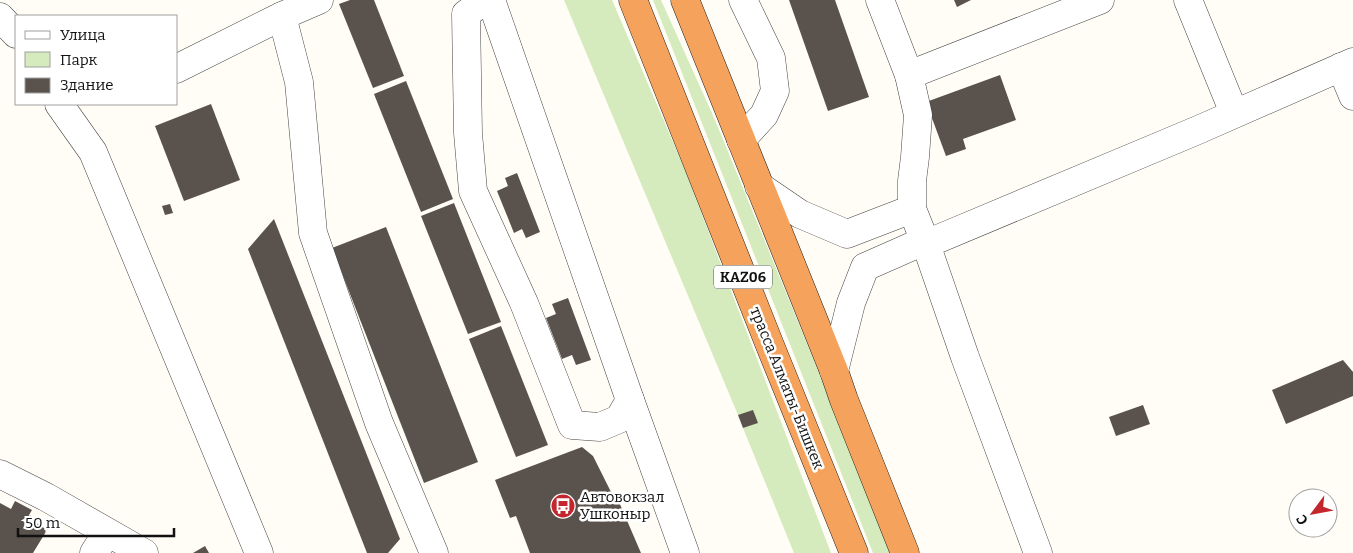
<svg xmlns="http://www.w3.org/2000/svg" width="1353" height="553" font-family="Bitter,serif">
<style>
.green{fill:#d5ebbd}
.building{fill:#5a524d}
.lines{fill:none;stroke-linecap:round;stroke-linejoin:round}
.minor-casing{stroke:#444;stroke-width:29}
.highway-casing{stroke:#222;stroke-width:29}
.minor{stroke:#fff;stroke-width:28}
.highway{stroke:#f5a25d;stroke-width:28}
.labels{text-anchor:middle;stroke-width:5;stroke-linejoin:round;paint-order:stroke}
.shield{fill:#fff;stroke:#585858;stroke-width:1}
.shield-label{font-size:14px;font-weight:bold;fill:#111}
.street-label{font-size:15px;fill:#111;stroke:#fff}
.poi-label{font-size:15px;fill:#111;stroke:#fff;text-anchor:start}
</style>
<rect width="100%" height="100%" fill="#fffdf5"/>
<g class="green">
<path d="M564,0H612L685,170L831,553H794L743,428L757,423L738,415Z"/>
<path d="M653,0H661L715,120L893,553H873Z"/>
</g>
<g class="building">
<path d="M350,0H374L404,76L373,88L339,4Z"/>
<path d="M789,0H835L869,97L828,111Z"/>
<path d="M954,0H971L957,7Z"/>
<path d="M1000,75L1016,120L963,139L966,149L946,156L926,102Z"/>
<path d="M406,81L453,199L421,212L374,94Z"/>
<path d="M211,104L240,180L184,201L155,126Z"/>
<path d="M517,173L540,232L526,238L522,229L514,233L497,191L508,186L505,178Z"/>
<path d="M454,203L501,322L468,334L421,216Z"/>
<path d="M170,204L173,213L165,215L162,206Z"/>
<path d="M274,219L400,539L388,553H367L248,249Z"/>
<path d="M386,227L478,462L424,483L332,248Z"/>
<path d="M568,298L591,360L576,365L572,355L562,359L546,318L556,314L552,304Z"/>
<path d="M501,326L548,445L516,457L469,339Z"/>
<path d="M1343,360L1353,372V396L1286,424L1272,390Z"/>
<path d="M1143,405L1150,424L1116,436L1109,417Z"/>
<path d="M753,410L758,423L743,428L738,415Z"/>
<path d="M582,447L593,456L613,496L616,495L641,553H530L516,516L510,518L495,480Z"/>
<path d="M15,501L32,510L29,515L33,517L32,520L47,530L33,553H0V503L11,509Z"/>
<path d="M205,546L209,553H193Z"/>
</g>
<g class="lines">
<defs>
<g id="minor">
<path d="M485,0L466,14L468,133L473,191L524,303L572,425L600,427L619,419L630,400"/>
<path d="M491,0L630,400L685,553"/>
<path d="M880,0L909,75L918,115L915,157L912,181V209L926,244"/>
<path d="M1188,0L1234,113"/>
<path d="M282,16L299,82L313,233L379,423L434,553"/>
<path d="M0,17L16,34"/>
<path d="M1341,67L1353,96"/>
<path d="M176,69L282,16L319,0"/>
<path d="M909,75L1100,0"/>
<path d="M59,104L93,152L259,553"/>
<path d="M741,140L764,115L775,91L771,58L743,0"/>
<path d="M759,186L800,214L847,234L912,209"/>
<path d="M834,371L851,303L865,267L924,241"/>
<path d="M0,474L46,497L144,553"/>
<path d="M94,553L107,533"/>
<path d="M1038,553L965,357L926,244L1198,130L1353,62"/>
</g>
<g id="highway">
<path d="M633,0L769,343L854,553"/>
<path d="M685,0L834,371L844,400L905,553"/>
</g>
</defs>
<use href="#minor" class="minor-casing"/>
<use href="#highway" class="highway-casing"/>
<use href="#minor" class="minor"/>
<use href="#highway" class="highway"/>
</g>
<defs>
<symbol id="bus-disc" viewBox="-11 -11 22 22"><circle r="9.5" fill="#c4262e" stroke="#fff"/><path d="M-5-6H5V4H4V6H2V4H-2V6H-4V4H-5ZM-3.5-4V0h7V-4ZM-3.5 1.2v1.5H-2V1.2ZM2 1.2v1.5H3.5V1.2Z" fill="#fff"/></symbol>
</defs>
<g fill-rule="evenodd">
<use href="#bus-disc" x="549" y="492" width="28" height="28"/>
</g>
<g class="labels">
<rect class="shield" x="714" y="265.5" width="58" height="23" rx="4"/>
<g class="shield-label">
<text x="743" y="282">KАZ06</text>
</g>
<g class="street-label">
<text transform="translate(787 388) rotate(68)" y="5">трасса Алматы-Бишкек</text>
</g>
<g class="poi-label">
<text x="580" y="502">Автовокзал<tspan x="580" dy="17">Ушконыр</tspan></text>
</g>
</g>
<rect x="15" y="15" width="162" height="90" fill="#ffffff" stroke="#a0a0a0"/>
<rect x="25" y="31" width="25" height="8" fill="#ffffff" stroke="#a0a0a0"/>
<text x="60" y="40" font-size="15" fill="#111111">Улица</text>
<rect x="25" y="52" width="25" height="15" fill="#d5ebbd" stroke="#a0a0a0"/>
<text x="60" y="65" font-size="15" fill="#111111">Парк</text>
<rect x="25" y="78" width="25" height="15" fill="#5a524d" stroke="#a0a0a0"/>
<text x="60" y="90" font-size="15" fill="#111111">Здание</text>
<g transform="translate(1313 513) rotate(238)"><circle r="24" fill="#ffffff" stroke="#a0a0a0"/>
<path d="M0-4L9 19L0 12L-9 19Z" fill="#c4262e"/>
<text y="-8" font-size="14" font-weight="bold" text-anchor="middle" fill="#111111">С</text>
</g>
<path d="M18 528v8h156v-8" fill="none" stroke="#111111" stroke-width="2.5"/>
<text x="25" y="528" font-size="15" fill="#111111" stroke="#ffffff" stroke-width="4" paint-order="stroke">50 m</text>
</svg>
